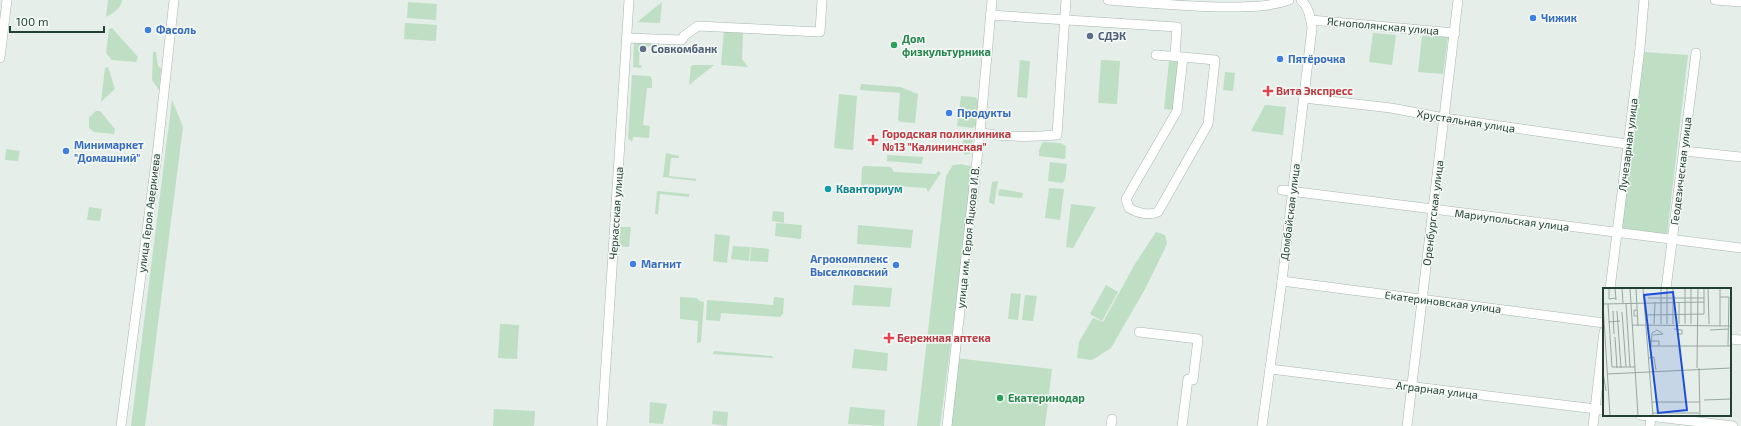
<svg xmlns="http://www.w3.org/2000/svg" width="1741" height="426" font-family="'Exo 2',sans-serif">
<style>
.green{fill:#bedfc3}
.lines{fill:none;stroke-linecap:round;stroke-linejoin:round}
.minor-casing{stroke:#a7b6af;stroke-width:10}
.minor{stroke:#fff;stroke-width:9}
.shop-dot{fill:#3f7fe0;stroke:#f5faf7;stroke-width:1.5}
.service-dot{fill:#5c6f8a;stroke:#f5faf7;stroke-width:1.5}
.leisure-dot{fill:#2e9e5b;stroke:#f5faf7;stroke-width:1.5}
.health-dot{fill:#e0444e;stroke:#f5faf7;stroke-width:1.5}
.culture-dot{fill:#0f9aa8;stroke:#f5faf7;stroke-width:1.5}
.labels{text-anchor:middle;stroke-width:3;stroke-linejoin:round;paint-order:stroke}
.shop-label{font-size:11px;font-weight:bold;fill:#366cbe;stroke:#f5faf7;text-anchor:start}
.street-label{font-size:11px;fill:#244035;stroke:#f5faf7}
.service-label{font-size:11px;font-weight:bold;fill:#4e5e75;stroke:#f5faf7;text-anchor:start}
.leisure-label{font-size:11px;font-weight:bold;fill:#27864d;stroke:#f5faf7;text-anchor:start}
.health-label{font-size:11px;font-weight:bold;fill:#be3a42;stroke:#f5faf7;text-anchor:start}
.culture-label{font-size:11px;font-weight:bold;fill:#0d838f;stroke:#f5faf7;text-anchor:start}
.inset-road{fill:none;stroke:#98a8a1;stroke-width:1}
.view{fill:#1d4ed8;fill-opacity:0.15;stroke:#1d4ed8;stroke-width:2}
.inset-edge{fill:none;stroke:#244035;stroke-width:2}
</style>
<rect width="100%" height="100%" fill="#e5eee9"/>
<g class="green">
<path d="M108,0H122C121,9 113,13 106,17Z"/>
<path d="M408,2L437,4L436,20L407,18Z"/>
<path d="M662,2L660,23L637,22Z"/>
<path d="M405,23L437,25L436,41L404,39Z"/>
<path d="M112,28L138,57L136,62L112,60L106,53L109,29Z"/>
<path d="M724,30L742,31L743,33L742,59L748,67L721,65Z"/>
<path d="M1373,33L1396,35L1392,65L1369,62Z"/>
<path d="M1422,36L1448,37L1443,74L1418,72Z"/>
<path d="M634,41L659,43V47L640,46L639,65H642L641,68L633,67Z"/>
<path d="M153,52H156L158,66L161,69L159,90L152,80Z"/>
<path d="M1644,52L1688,55L1667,235L1622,228Z"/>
<path d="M1020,60L1030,61L1027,98L1017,97Z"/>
<path d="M1101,60L1120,61L1117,104L1098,103Z"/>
<path d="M1169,61L1180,62L1175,110L1164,109Z"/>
<path d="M694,65H714L689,85L691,66Z"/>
<path d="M108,67L115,89L101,102L105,68Z"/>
<path d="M1225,72L1235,73L1233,91L1223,90Z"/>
<path d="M632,75L650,76C653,80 652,83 652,88H647L643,125L650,126L649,138L633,137L632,142L628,138Z"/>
<path d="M861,84L900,87L918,94L915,123L901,122L898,120L900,93L860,90Z"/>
<path d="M839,94L857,96L853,150L834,148Z"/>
<path d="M961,96L975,97L980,102L977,123L973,128L957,126Z"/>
<path d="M172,100L183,127L145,426H131Z"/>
<path d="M1265,105L1286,107L1283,135L1251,131Z"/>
<path d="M96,111H100L115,129L114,134L94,132L89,128V117Z"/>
<path d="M970,135H973L971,153L965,155C960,147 961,139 970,135Z"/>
<path d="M1043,142L1060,143L1066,146L1065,159L1039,156V150Z"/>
<path d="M6,149L20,151L18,161L5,160Z"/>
<path d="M666,153L679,156V158H671L669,176L696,179V181L663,177Z"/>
<path d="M887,155L923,157L922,164L887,161Z"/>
<path d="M1050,162L1067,164L1065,180L1062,183L1048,181Z"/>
<path d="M961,164L974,167L940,426H917L946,176L953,165Z"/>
<path d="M864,166L891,167L894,172L936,174L938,171L941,173L928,192L926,188L865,184L864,187H861L862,168Z"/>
<path d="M998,181L994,205L989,202L992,182Z"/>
<path d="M1049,188L1064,189L1060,220L1045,218Z"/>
<path d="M1001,189L1023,193L1022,198L1000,196L998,195L999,190Z"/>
<path d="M657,191L689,194V197L660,194L658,214H655Z"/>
<path d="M1071,204L1096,207L1073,248L1066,247Z"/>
<path d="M89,207L102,209L100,221L87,220Z"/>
<path d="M773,211L784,212V223L772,221Z"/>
<path d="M776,223L802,225L801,239L775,236Z"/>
<path d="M858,225L913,230L911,248L857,244Z"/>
<path d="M620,227H631L629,247L618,246Z"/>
<path d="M1156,232L1165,235L1167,244L1145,289L1111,348L1092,360L1077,358L1079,342L1093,318L1103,322L1135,264Z"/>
<path d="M715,234L730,236L727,263L713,261Z"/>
<path d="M733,246L750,247L749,261L731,259Z"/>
<path d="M751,247L769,249L768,262L750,261Z"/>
<path d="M854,285L892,288L890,307L852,305Z"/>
<path d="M1106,285L1118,292L1102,321L1090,314Z"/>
<path d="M1011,293L1021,294L1018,320L1008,319Z"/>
<path d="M1025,295L1037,296L1033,321L1022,320Z"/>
<path d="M680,297L697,298L699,301L704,302L701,342L697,343L698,321L680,319Z"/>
<path d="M774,297L784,298L783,314L780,317L721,313L720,321L706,320L707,300L773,305Z"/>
<path d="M500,324L519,325L517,359L498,358Z"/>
<path d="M854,349L888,353L887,371L852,368Z"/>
<path d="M714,351L772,356L773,358L713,354Z"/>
<path d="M955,358L1052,369L1045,426H947Z"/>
<path d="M650,402L667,404L663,424L649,423Z"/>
<path d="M850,407L885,410L884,426L848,424Z"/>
<path d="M494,409L535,411L534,426H493Z"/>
<path d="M713,411L728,412L727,426L712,424Z"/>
</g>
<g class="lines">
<defs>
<g id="minor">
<path d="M1108,0C1145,3 1182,6 1219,7C1243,7 1266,8 1289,0"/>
<path d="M1715,0L1741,2"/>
<path d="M990,15L1177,27L1175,56"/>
<path d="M1311,20L1455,33"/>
<path d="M627,38L682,40L684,36L698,26L820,32L822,0"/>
<path d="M1156,55L1183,57L1177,111L1126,199L1129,208C1137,213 1149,216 1158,212L1208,124L1215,60L1183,57"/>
<path d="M0,58L7,0"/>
<path d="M1304,98L1391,108L1444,118L1627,144"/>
<path d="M980,132C1004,138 1032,137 1057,135L1066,0"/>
<path d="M1684,151L1741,157"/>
<path d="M1282,190L1741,248"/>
<path d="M1282,281L1604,323"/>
<path d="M1610,289L1640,48L1644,0"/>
<path d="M1666,289L1696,53"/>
<path d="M1139,332L1198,339L1193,380L1188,379L1182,426"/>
<path d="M1730,339L1741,340"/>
<path d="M1270,369L1604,410"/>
<path d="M1640,415L1733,426"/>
<path d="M121,426L158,147L174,0"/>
<path d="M602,426L629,0"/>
<path d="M947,426L980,132L992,0"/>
<path d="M1111,426L1112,419"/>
<path d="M1262,426L1282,281L1312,28C1311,18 1309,7 1301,0"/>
<path d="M1407,426L1458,0"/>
<path d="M1593,426L1604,332"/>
<path d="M1650,426L1651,415"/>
</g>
</defs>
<use href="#minor" class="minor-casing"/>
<use href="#minor" class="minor"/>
</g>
<g class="shop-dot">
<circle cx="1533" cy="18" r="4"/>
<circle cx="148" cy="30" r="4"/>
<circle cx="1280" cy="59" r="4"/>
<circle cx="949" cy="113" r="4"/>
<circle cx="66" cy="151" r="4"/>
<circle cx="633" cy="264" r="4"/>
<circle cx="896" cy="265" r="4"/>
</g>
<g class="service-dot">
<circle cx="1090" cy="36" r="4"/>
<circle cx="643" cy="49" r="4"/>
</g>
<g class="leisure-dot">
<circle cx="894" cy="45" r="4"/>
<circle cx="1000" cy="398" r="4"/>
</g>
<g class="health-dot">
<path d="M1266 85h4v4h4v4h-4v4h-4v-4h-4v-4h4z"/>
<path d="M871 134h4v4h4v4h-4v4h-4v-4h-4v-4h4z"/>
<path d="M887 332h4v4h4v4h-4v4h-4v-4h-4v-4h4z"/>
</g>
<circle class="culture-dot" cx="828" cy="189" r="4"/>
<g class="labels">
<g class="shop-label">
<text x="1541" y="22">Чижик</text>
<text x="156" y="34">Фасоль</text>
<text x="1288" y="63">Пятёрочка</text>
<text x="957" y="117">Продукты</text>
<text x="74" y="149">Минимаркет<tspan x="74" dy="13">"Домашний"</tspan></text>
<text x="888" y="263" text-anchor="end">Агрокомплекс<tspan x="888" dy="13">Выселковский</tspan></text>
<text x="641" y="268">Магнит</text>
</g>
<g class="street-label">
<text transform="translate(1383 26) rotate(5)" y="4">Яснополянская улица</text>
<text transform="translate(1466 121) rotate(9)" y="4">Хрустальная улица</text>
<text transform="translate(1628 145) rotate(-83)" y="4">Лучезарная улица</text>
<text transform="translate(1681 171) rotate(-83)" y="4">Геодезическая улица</text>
<text transform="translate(1290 212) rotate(-83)" y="4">Домбайская улица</text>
<text transform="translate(149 213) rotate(-83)" y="4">улица Героя Аверкиева</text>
<text transform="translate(616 213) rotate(-86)" y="4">Черкасская улица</text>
<text transform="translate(1433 213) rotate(-83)" y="4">Оренбургская улица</text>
<text transform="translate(1512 220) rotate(7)" y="4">Мариупольская улица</text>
<text transform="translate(968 237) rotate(-84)" y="4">улица им. Героя Яцкова И.В.</text>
<text transform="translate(1443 302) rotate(7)" y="4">Екатериновская улица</text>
<text transform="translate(1437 390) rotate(7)" y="4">Аграрная улица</text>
</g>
<g class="service-label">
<text x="1098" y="40">СДЭК</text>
<text x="651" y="53">Совкомбанк</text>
</g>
<g class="leisure-label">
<text x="902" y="43">Дом<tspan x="902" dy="13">физкультурника</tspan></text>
<text x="1008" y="402">Екатеринодар</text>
</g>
<g class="health-label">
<text x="1276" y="95">Вита Экспресс</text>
<text x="882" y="138">Городская поликлиника<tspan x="882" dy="13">№13 "Калининская"</tspan></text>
<text x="897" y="342">Бережная аптека</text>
</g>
<g class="culture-label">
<text x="836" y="193">Кванториум</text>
</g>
</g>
<g transform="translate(1603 288)">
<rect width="128" height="128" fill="#e5eee9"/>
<path class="inset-road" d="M6,0V11L13,10M12,0L13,12M19,0L20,15M27,0L35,128M33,0L35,38M40,0L50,128M70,0V36M88,0V36M105,0L106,36M117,0V38M117,9H126L125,58M45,10H101M23,15L27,79M0,16L101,14M0,16L7,128M5,16L9,79H32M34,22H31V28H35M10,23L11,46M14,23L18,80M19,24L23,79M42,27L101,26V0M5,34L17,33M51,36L52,14M58,36V0M64,36V0M76,36V14M82,36V0M29,37L128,38M71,41L79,42V46H75M107,42L125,41M49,45L54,42L60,46L50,47M12,49L14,80M46,53H56V58M47,58H128M48,58L49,45M46,70L51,69L53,82M94,80L95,0M96,80L97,128M0,84L3,103M4,86L128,80M101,112L128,111M49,114H97M50,125H96"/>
<path class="view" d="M70,4L84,122L55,125L41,7Z"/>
<rect width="128" height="128" class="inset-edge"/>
</g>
<path d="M10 26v6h94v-6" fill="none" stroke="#244035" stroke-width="2"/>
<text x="16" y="26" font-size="12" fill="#244035" stroke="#f5faf7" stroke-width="3" paint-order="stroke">100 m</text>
</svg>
